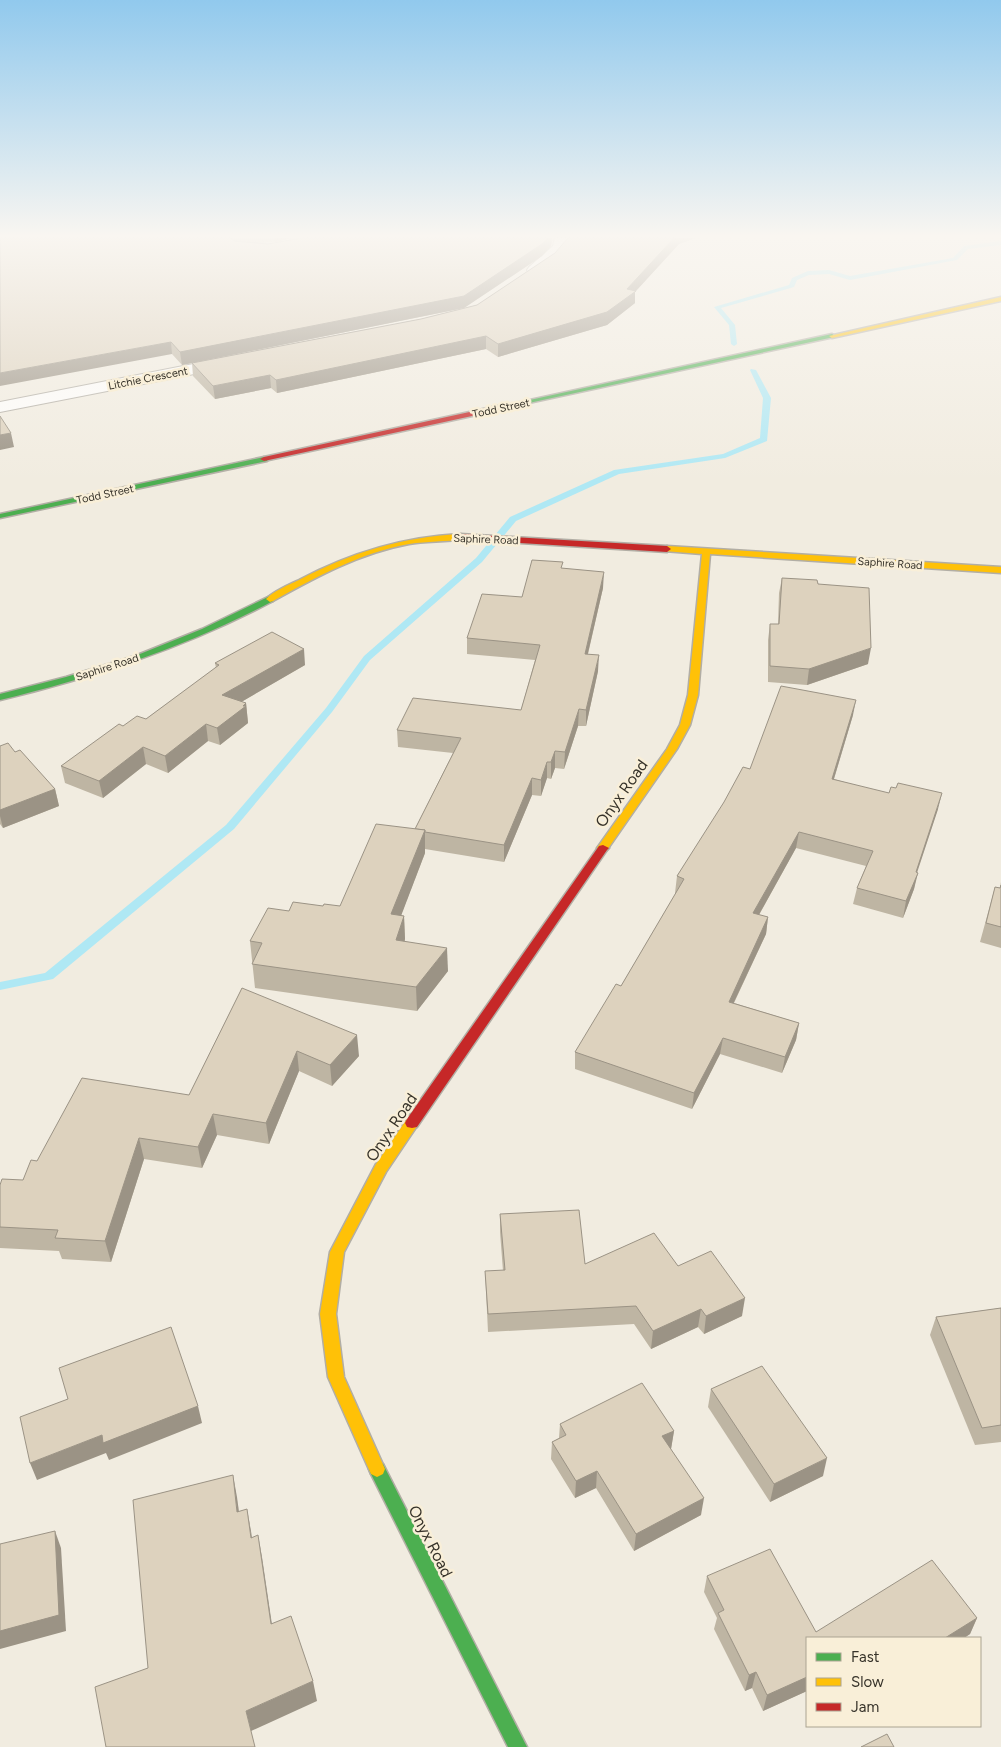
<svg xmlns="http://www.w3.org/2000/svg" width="1001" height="1747" font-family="Figtree,sans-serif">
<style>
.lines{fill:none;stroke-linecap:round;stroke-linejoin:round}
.stream{fill:#afe8f4;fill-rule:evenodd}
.street-casing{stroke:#b2aea5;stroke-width:2}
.fast-casing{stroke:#b2aea5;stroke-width:3}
.slow-casing{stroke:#b2aea5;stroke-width:3}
.jam-casing{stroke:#b2aea5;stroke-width:3}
.street{fill:#fdfcfa;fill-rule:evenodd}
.fast{fill:#4caf50;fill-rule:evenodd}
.slow{fill:#ffc107;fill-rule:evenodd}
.jam{fill:#c62828;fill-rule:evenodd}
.wall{fill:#beb5a3}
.shaded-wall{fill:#9b9385}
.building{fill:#ddd2be;stroke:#9b9385}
.labels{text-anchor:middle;stroke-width:5;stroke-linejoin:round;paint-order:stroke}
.far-street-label{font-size:11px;fill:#37332a;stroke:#f9efd8}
.near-street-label{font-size:16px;fill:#37332a;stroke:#f9efd8}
</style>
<rect width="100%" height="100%" fill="#f1ece0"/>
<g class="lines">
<g class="stream">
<path d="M1001,241V245L968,249L957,260L850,280L829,274L809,275L797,280L794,287L721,308L735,325L737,344L734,346L731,344L729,325L714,307L789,285L792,278L808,271L829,270L850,276L953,258L964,246Z"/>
<path d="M751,369L756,370L771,398L767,441L725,458L619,474L516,521L482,562L370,660L332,712L234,829L53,979L0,990V982L45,973L226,825L326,708L364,656L476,558L510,517L614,470L723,454L760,438L763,398L750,370Z"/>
</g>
<defs>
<g id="street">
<path d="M555,238H569L565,251L539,273H529L527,270L529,267L553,246Z"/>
<path d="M229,357L235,358L237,362L235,366L0,412V402Z"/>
</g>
<g id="fast">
<path d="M832,334L835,336L834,337L506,408L502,406Z"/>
<path d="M264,457L268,459L267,461L0,518V514Z"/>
<path d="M270,596L273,597V601C186,647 96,677 0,700V694L66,677L135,656L202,629Z"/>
<path d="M377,1461L383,1464L527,1747H508L371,1474L369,1469L371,1464Z"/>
</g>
<g id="slow">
<path d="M1001,297V301L832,338L829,336Z"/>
<path d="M460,534L463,535V539C445,542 427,541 409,544C360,553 316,577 273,601L270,602L266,599C274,591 288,585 299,580C350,553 402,537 460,534Z"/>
<path d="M667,546L1001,567V573L710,554L698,695L690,725L677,749L607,850L603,851L597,848L667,749L680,725L688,695L702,554L664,551L663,549Z"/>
<path d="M412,1118L417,1119L419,1123L386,1172L344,1252L336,1314L344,1377L385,1469L383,1474L377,1477L371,1474L328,1377L320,1314L330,1252L376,1164L407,1119Z"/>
</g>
<g id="jam">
<path d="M506,404L510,406L509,408L264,461L260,459L264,457Z"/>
<path d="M460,534L667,546L671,549L667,552L457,539V535Z"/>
<path d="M603,845L609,848L607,850L417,1127L412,1128L407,1127L405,1123L407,1119L599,846Z"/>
</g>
</defs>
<use href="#street" class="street-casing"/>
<use href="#fast" class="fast-casing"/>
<use href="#slow" class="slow-casing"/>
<use href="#jam" class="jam-casing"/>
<use href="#street" class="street"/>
<use href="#fast" class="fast"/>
<use href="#slow" class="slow"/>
<use href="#jam" class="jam"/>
</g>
<g class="wall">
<path d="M0,238H292L275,242L255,243L268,244L552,241L551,246L542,256L464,308L182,365L172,354Z"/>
<path d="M679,244L635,292V303L607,325L498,357L486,349L277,393L271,388L215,399L193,376L192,363L421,319L477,305Z"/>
<path d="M563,568L603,588L588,654L598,671L586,726H578L564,769L555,768L551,779L547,778L541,796L532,795L504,862L425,849V853L401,915L404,916L405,941L448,971L417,1011L255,988L250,941L289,911L323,906H340L415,829L453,753L398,747L397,730L521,710L535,660L467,654V638Z"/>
<path d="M782,578L818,584L868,664L807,685L768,682V640L770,624H778L779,593Z"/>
<path d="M215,663L305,665L241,702L246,703L248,723L220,745L208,741L168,773L146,764L103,798L65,783L61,766L123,726L146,719L216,668Z"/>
<path d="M853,715L834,779L938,809L917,873L914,889L903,918L853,904L857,888L866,866L796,848L759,915L768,917L766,934L734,1003L799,1023L796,1040L782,1073L720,1054L692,1109L575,1069V1052L621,986L676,893H675L677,876L750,769Z"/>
<path d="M0,746L15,752L55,789L59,806L3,828L0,824Z"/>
<path d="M1001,882V948L980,942L995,887L1000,888Z"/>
<path d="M242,988L359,1056L332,1086L299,1071L269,1144L217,1135L202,1168L144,1159L111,1262L62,1259L59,1251L0,1248V1185L23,1180L37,1161L189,1095Z"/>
<path d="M500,1214L585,1264L678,1266L742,1316L704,1334L698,1327L651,1349L634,1324L488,1332L485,1271H503L500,1232Z"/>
<path d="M1001,1308V1442L975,1445L930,1335L936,1317Z"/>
<path d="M711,1389L823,1476L770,1502L708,1407Z"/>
<path d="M560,1424L674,1431L671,1449L701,1515L634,1551L596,1488L575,1498L551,1459L552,1442L559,1438Z"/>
<path d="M707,1576L816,1632L977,1618L970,1634L964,1638H807V1691L763,1711L752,1688L745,1691L714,1629L717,1618L704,1592Z"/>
</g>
<g class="shaded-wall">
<path d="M274,238H292L275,242Z"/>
<path d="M548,238H552L551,246L542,256L464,308L182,365L180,352Z"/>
<path d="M674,238H696L679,244L635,292V303L607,325L498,357V344L627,289Z"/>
<path d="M486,336V349L277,393L276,380Z"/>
<path d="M171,342L172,354L0,386V373Z"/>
<path d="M270,375L271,388L215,399L213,386Z"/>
<path d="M11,433L14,447L0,450V435Z"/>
<path d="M604,572L603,588L584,670L585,654Z"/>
<path d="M871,648L868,664L807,685L809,669Z"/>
<path d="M304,649L305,665L224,712L222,695Z"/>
<path d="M599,655L598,671L586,726V710Z"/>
<path d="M856,700L853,715L829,795L832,779Z"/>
<path d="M246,703L248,723L220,745L217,728Z"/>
<path d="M579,709L578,726L564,769L565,752Z"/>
<path d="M206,724L208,741L168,773L165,756Z"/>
<path d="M143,747L146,764L103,798L99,781Z"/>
<path d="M555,751V768L551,779V762Z"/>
<path d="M547,762V778L541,796V780Z"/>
<path d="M532,778V795L504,862V845Z"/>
<path d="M55,789L59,806L3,828L0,816V810Z"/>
<path d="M942,793L938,809L913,884L918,873L914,889L903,918L906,901L916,872Z"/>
<path d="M425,830V853L393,937L391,914Z"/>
<path d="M799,832L796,848L751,929L753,913Z"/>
<path d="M404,916L405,939L397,964L396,940Z"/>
<path d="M768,917L766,934L726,1019L729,1002Z"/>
<path d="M447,948L448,971L417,1011L416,987Z"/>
<path d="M799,1023L796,1040L782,1073L785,1057Z"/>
<path d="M357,1035L359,1056L332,1086L330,1065Z"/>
<path d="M723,1038L720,1054L692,1109L694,1093Z"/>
<path d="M297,1051L299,1071L269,1144L266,1123Z"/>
<path d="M213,1114L217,1135L202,1168L198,1147Z"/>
<path d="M139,1138L144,1159L111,1262L105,1241Z"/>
<path d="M745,1298L742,1316L704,1334L706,1316Z"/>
<path d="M701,1309L698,1327L651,1349L653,1331Z"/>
<path d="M198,1406L202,1423L109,1460L106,1453L37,1480L30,1463L102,1435Z"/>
<path d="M674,1431L671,1449L660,1454L662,1436Z"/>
<path d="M827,1458L823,1476L770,1502L774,1484Z"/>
<path d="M597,1471L596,1488L575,1498L576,1481Z"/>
<path d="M233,1475L237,1497L242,1534L237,1512Z"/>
<path d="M704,1498L701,1515L634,1551L636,1534Z"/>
<path d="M247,1509L251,1531L255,1559L251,1538Z"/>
<path d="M55,1531L61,1548L66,1631L0,1649V1631Z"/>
<path d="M258,1535L262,1557L275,1645L271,1624Z"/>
<path d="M977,1618L970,1634L964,1638H945Z"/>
<path d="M756,1672L752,1688L745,1691L749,1675Z"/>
<path d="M807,1677V1691L763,1711L767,1695Z"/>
<path d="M313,1681L317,1701L251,1731L246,1711Z"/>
</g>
<g class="building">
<path d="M0,238H231L234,241L268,244L301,238H548L542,244L464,296L180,352L171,342L0,373Z"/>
<path d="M568,238H674L627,289L636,291L607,312L498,344L486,336L276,380L270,375L213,386L192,363L421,319L477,305L555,253Z"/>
<path d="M0,416L11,433L0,435Z"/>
<path d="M532,560L563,562L561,568L604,572L585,654L599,655L586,710L579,709L565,752L555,751L551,762H547L541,780L532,778L504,845L425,832V830L415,829L461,738L397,730L413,698L521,710L540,645L467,638L482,594L522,597Z"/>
<path d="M782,578L817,580L818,584L869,588L871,648L809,669L770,666V624H779Z"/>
<path d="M272,632L304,649L222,695L246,703L243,706H246L217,728L206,724L165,756L143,747L99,781L61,766L119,724L123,726L137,716L146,719L219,665L215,663Z"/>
<path d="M781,686L856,700L832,779L889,793L891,787L896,788L898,783L942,793L916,872L918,873L906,901L857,888L873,851L799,832L753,913L768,917L729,1002L799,1023L785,1057L723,1038L694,1093L575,1052L616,984L621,986L684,879L677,876L724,802L743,767L750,769Z"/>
<path d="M8,743L15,752L20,750L55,789L0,810V746Z"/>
<path d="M376,824L425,830L391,914L404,916L396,940L447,948L416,987L252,964L262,943L250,941L268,908L289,911L293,902L323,906L324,904L340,906Z"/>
<path d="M1001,885V927L986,923L995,887L1000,888Z"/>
<path d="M242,988L357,1035L330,1065L297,1051L266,1123L213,1114L198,1147L139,1138L105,1241L55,1238L58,1230L0,1227V1185L2,1179L23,1180L31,1160L37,1161L82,1078L189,1095Z"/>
<path d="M579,1210L585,1264L654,1233L678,1266L711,1251L745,1298L706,1316L701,1309L653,1331L636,1306L488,1314L485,1271L505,1270L500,1214Z"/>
<path d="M1001,1308V1425L982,1428L936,1317Z"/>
<path d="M171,1327L198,1406L103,1443L102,1435L30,1463L20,1417L68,1399L59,1368Z"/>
<path d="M762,1366L827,1458L774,1484L711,1389Z"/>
<path d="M642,1383L674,1431L662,1436L704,1498L636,1534L597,1471L576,1481L552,1442L566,1435L560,1424Z"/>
<path d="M233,1475L237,1512L247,1509L251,1538L258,1535L271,1624L291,1616L313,1681L246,1711L255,1747H106L95,1687L148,1668L133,1500Z"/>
<path d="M55,1531L59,1615L0,1631V1544Z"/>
<path d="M770,1549L816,1632L932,1560L977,1618L945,1638H807V1677L767,1695L756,1672L749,1675L718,1613L724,1610L707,1576Z"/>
<path d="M887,1734L894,1747H861Z"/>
</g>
<linearGradient id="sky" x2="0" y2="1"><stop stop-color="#91c9ed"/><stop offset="0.49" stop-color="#f9f6f1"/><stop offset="1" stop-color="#f9f6f1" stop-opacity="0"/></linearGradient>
<rect width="1001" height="482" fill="url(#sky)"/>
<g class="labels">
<g class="far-street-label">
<text transform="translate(148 378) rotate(-11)" y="4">Litchie Crescent</text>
<text transform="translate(501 408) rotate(-12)" y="4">Todd Street</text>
<text transform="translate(105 494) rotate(-12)" y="4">Todd Street</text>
<text transform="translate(486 539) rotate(2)" y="4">Saphire Road</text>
<text transform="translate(890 563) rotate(4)" y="4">Saphire Road</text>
<text transform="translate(107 667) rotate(-18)" y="4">Saphire Road</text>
</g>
<g class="near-street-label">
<text transform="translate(621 793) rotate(-55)" y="6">Onyx Road</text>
<text transform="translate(391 1127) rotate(-56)" y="6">Onyx Road</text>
<text transform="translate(431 1541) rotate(63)" y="6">Onyx Road</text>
</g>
</g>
<rect x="806" y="1637" width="175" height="90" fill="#f9efd8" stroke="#aba492"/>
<rect x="816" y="1653" width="25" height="8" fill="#4caf50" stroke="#aba492"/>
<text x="851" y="1662" font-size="15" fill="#37332a">Fast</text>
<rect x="816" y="1678" width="25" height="8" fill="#ffc107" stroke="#aba492"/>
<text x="851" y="1687" font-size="15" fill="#37332a">Slow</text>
<rect x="816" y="1703" width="25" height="8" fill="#c62828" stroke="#aba492"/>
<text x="851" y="1712" font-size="15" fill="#37332a">Jam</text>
</svg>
